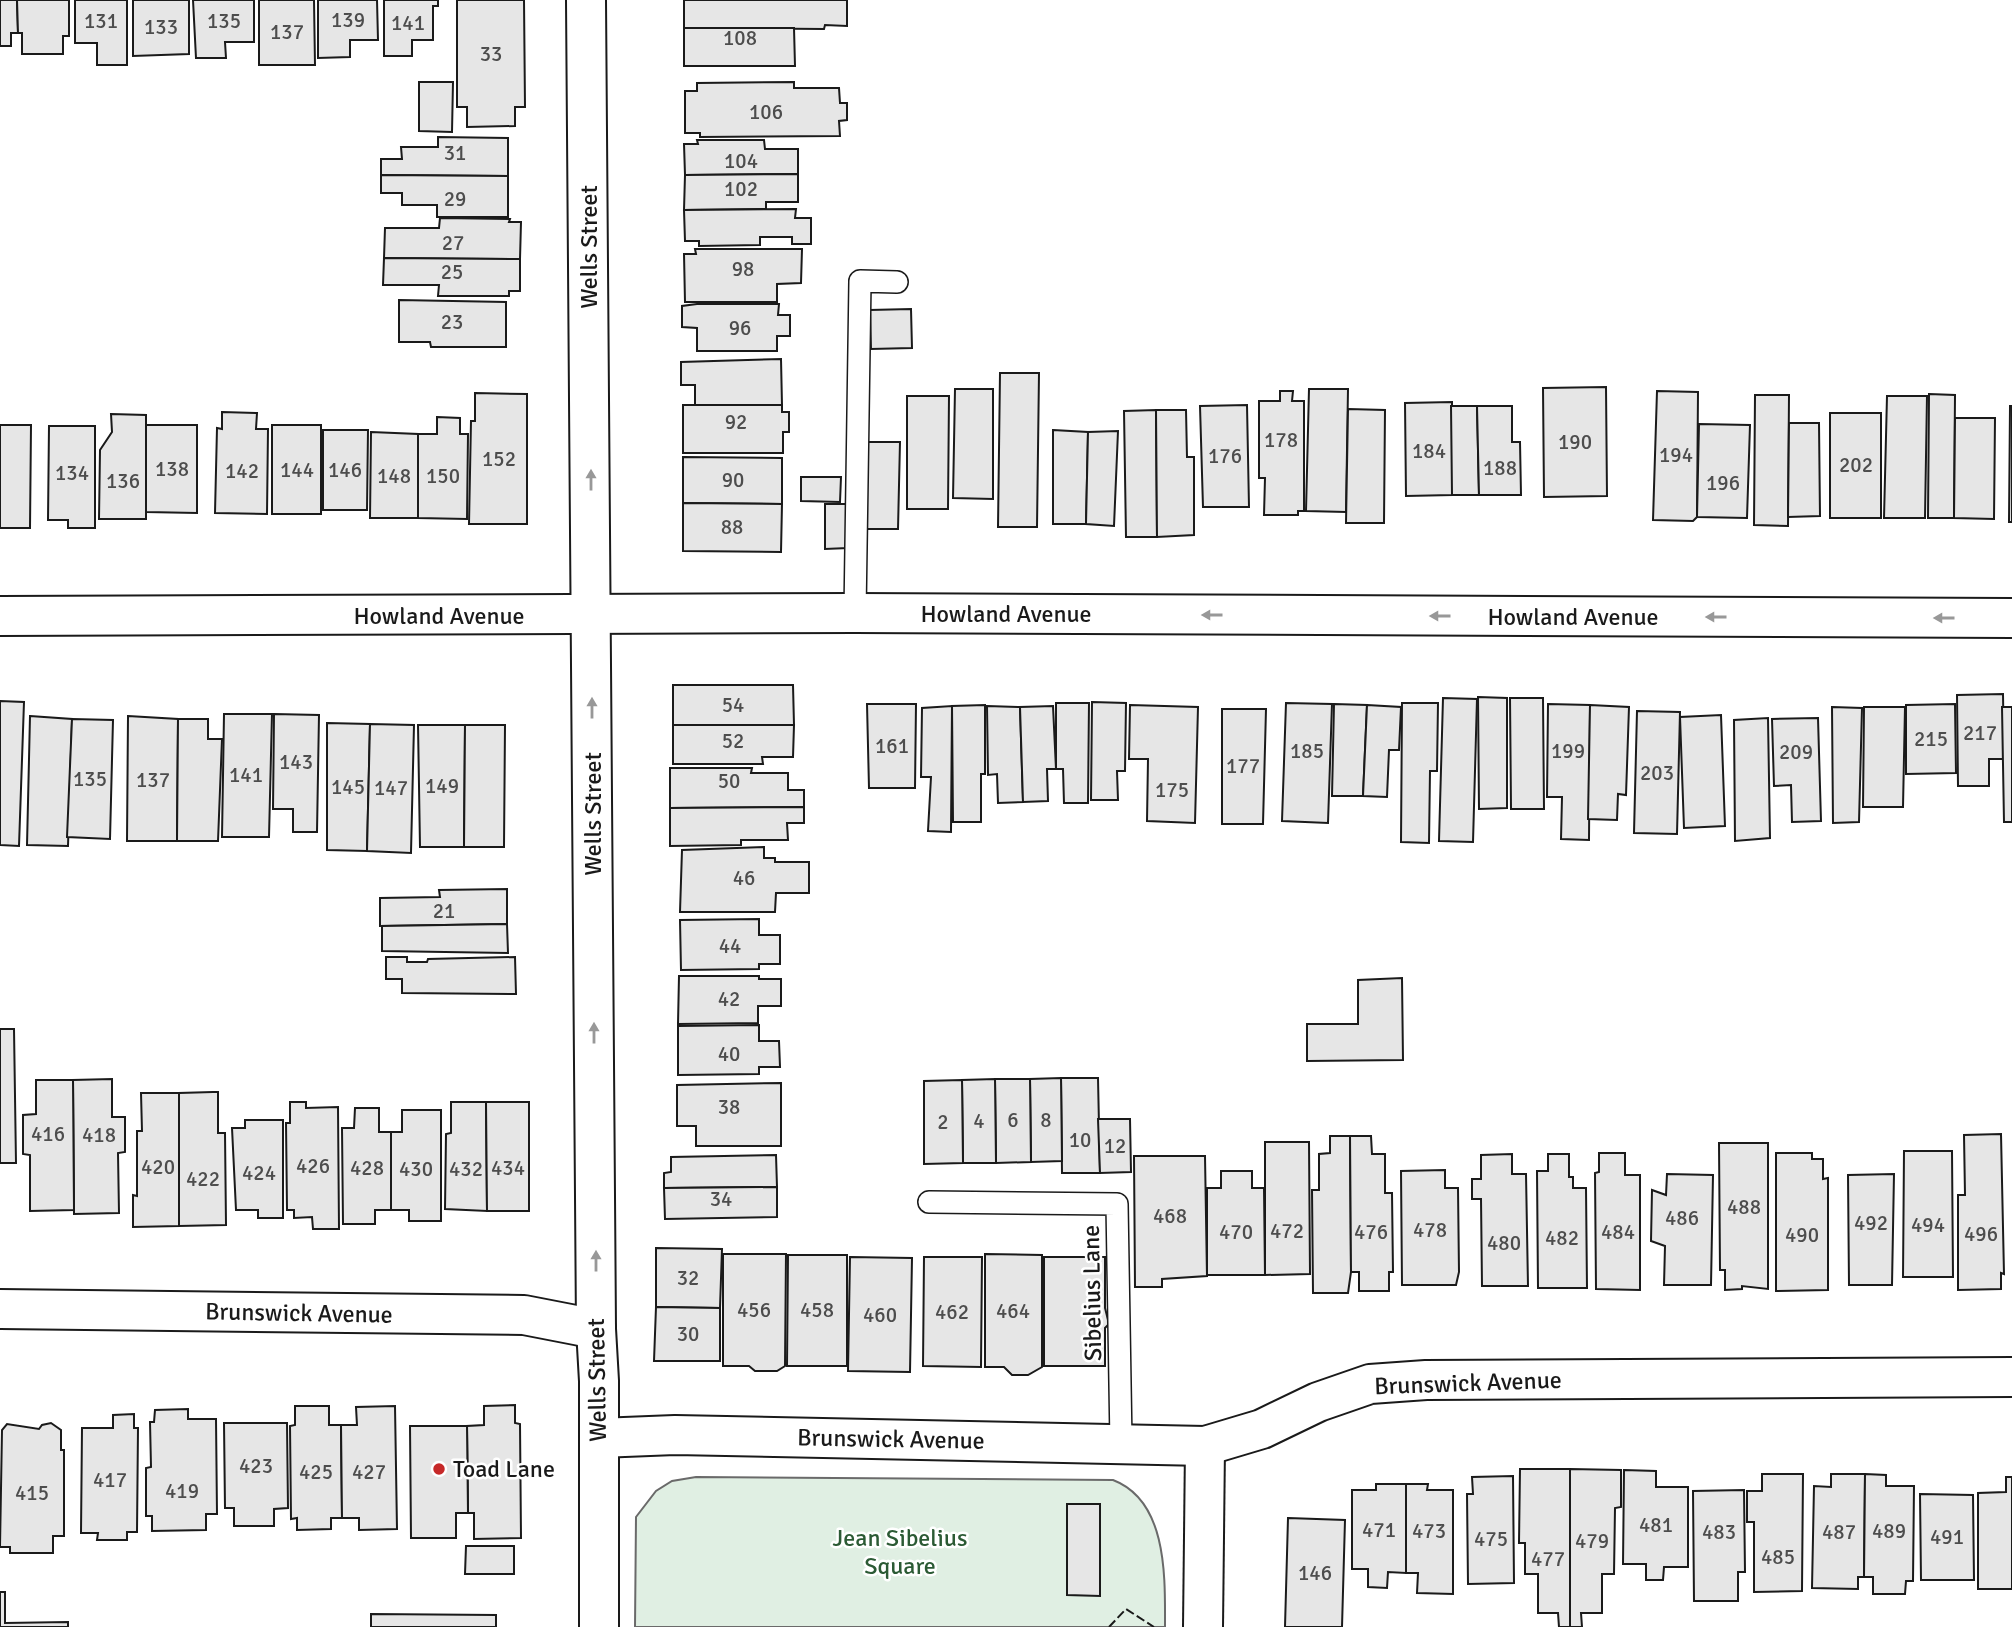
<svg xmlns="http://www.w3.org/2000/svg" width="2012" height="1627" font-family="Signika,sans-serif">
<style>
.green{fill:#e0efe3;stroke:#6a6a6a;stroke-width:2}
.building{fill:#e6e6e6;stroke:#1a1a1a;stroke-width:2}
.lines{fill:none;stroke-linecap:round;stroke-linejoin:round}
.lane-casing{stroke:#1a1a1a;stroke-width:24}
.street-casing{stroke:#1a1a1a;stroke-width:42}
.lane{stroke:#fff;stroke-width:21}
.street{stroke:#fff;stroke-width:38}
.fence{stroke:#1a1a1a;stroke-width:2;stroke-dasharray:9 3.5;stroke-linecap:butt}
.oneway{fill:#989898}
.poi-dot{fill:#c62828;stroke:#fff;stroke-width:2.5}
.labels{text-anchor:middle;stroke-width:5;stroke-linejoin:round;paint-order:stroke}
.number-label{font-size:21px;fill:#4d4d4d}
.street-label{font-size:24px;fill:#1a1a1a;stroke:#fff}
.poi-label{font-size:24px;fill:#1a1a1a;stroke:#fff;text-anchor:start}
.park-label{font-size:24px;fill:#2b5a34;stroke:#fff}
</style>
<rect width="100%" height="100%" fill="#fff"/>
<path class="green" d="M696,1477L1113,1480C1168,1501 1165,1578 1165,1627H635L636,1517L656,1491L672,1481Z"/>
<g class="building">
<path d="M0,0H17L18,33H11V46H0Z"/>
<path d="M17,0H69V36H63V54H22V33H18Z"/>
<path d="M75,0H127V65H97V43H75Z"/>
<path d="M133,0H189V54L133,56Z"/>
<path d="M193,0H254V42H225L226,58H196Z"/>
<path d="M259,0H314L315,65H259Z"/>
<path d="M318,0H377L378,40H350V57L318,58Z"/>
<path d="M384,0H438V6H433V40H412V56H384Z"/>
<path d="M457,0H524L525,107H515V126L467,127V107H457Z"/>
<path d="M684,0H847V26L825,25L824,29L684,28Z"/>
<path d="M684,28H794L795,66H684Z"/>
<path d="M419,82H453L452,132L419,131Z"/>
<path d="M794,82V88H839L840,103H847V120L839,121L840,136L700,137V133H685V91H697V83Z"/>
<path d="M438,137L508,138V176L381,175V159H402L401,147H438Z"/>
<path d="M697,140H764L765,149H798V174L685,175L684,144H698Z"/>
<path d="M798,174V202H766V209L684,210L685,175Z"/>
<path d="M381,175L508,176V217H437V205H402V193H381Z"/>
<path d="M796,209L795,218H811V244H792V237H760V245L699,246V241H685L684,210Z"/>
<path d="M440,218L510,219L509,222H521L520,259L384,258L385,228H439Z"/>
<path d="M695,249H802L801,283L777,284V302H685L684,254H696Z"/>
<path d="M384,258L520,259V291H509V296H438L439,285H383Z"/>
<path d="M399,300L506,302V347H431L430,342H399Z"/>
<path d="M697,304H779L778,315H790V336H777V351H697V328L682,327V306Z"/>
<path d="M911,309L912,348L871,349L870,310Z"/>
<path d="M781,359L782,405H695V385H681V362Z"/>
<path d="M1000,373H1039L1037,527H998Z"/>
<path d="M1606,387L1607,496L1544,497L1543,388Z"/>
<path d="M955,389H993V499L953,498Z"/>
<path d="M1309,389H1348L1346,512L1306,511Z"/>
<path d="M1280,391H1293L1292,401H1304V511H1298V515H1264L1265,478H1259V401H1280Z"/>
<path d="M1657,391L1698,392L1697,517L1693,521L1653,520Z"/>
<path d="M475,393L527,394V524H469L471,421H475Z"/>
<path d="M1929,394L1955,395L1954,518H1928Z"/>
<path d="M1755,395H1789L1788,526L1754,525Z"/>
<path d="M907,396H949L948,509H907Z"/>
<path d="M1887,396H1927L1925,518H1884Z"/>
<path d="M1452,402V495L1406,496L1405,403Z"/>
<path d="M683,405H782V412H789V432H783V453H683Z"/>
<path d="M1247,405L1249,507H1203L1200,406Z"/>
<path d="M1451,406H1477L1479,495H1452Z"/>
<path d="M1477,406H1512V442H1520L1521,495H1479Z"/>
<path d="M2010,406H2012V522H2009Z"/>
<path d="M1348,409L1385,410L1384,523H1346Z"/>
<path d="M1156,410L1157,537H1126L1124,411Z"/>
<path d="M1156,410H1186L1187,457H1194V535L1157,537Z"/>
<path d="M222,412L257,413L256,429H268L267,514L215,513L217,428L222,429Z"/>
<rect x="1830" y="413" width="51" height="105"/>
<path d="M111,414L146,415V519H99L100,450L112,432Z"/>
<path d="M437,417L460,418V434H468L467,519L418,518V434H437Z"/>
<path d="M1955,418H1995L1994,519L1954,518Z"/>
<path d="M1789,423H1819L1820,516L1788,517Z"/>
<path d="M1699,424L1750,425L1747,518L1697,517Z"/>
<path d="M0,425H31L30,528H0Z"/>
<path d="M146,425H197V513L146,512Z"/>
<rect x="272" y="425" width="49" height="89"/>
<path d="M49,426H95V528H68V520H48Z"/>
<path d="M323,430H368L367,510H323Z"/>
<path d="M1053,430L1088,432L1086,524H1053Z"/>
<path d="M1118,431L1114,526L1086,524L1088,432Z"/>
<path d="M371,432L418,434V518H370Z"/>
<path d="M865,442H900L898,529H864Z"/>
<path d="M683,457L782,458V504L683,503Z"/>
<path d="M801,477H841L840,502L801,501Z"/>
<path d="M683,503L782,504L781,552L683,551Z"/>
<path d="M825,504H848V548L825,549Z"/>
<path d="M673,685H793L794,725H673Z"/>
<path d="M2003,694L2004,759H1989V786H1958L1957,695Z"/>
<path d="M1478,697L1507,698V808L1479,809Z"/>
<path d="M1443,698L1477,699L1473,842L1439,841Z"/>
<path d="M1510,698H1543L1544,809H1511Z"/>
<path d="M0,701L24,702L19,846L0,845Z"/>
<path d="M1092,702L1126,703L1125,771H1117L1118,800H1091Z"/>
<path d="M1056,703H1089L1088,803H1064L1063,769H1056Z"/>
<path d="M1286,703L1332,704L1328,823L1282,821Z"/>
<path d="M1402,703H1438L1437,771H1430L1429,843L1401,842Z"/>
<path d="M867,704H916L915,788H869Z"/>
<path d="M1334,704L1367,705L1363,796H1332Z"/>
<path d="M1548,704L1590,705L1589,840L1561,839L1562,797H1547Z"/>
<path d="M1955,704L1956,773L1906,774V705Z"/>
<path d="M985,705V774H981V822H953L952,706Z"/>
<path d="M1130,705L1198,707L1195,823L1147,821L1148,759H1129Z"/>
<path d="M1367,705L1401,707L1399,750H1389L1387,797L1363,796Z"/>
<path d="M1590,705L1629,707L1626,795L1618,794L1617,820L1588,819Z"/>
<path d="M952,706L951,832L928,831L931,777H921L922,708Z"/>
<path d="M987,706L1020,707L1023,802L998,803L997,774L988,775Z"/>
<path d="M1053,706L1056,769H1047L1048,801L1023,802L1020,707Z"/>
<path d="M1832,707L1862,708L1859,822L1833,823Z"/>
<path d="M1864,707H1905L1903,807H1863Z"/>
<path d="M2002,707H2012V822H2004Z"/>
<path d="M1222,709H1266L1263,824H1222Z"/>
<path d="M1637,711L1680,712L1677,834L1634,833Z"/>
<path d="M224,714H272L269,837H222Z"/>
<path d="M274,714L319,715L317,832H293V809H273Z"/>
<path d="M1721,715L1725,826L1684,828L1680,717Z"/>
<path d="M30,716L72,719L68,846L27,845Z"/>
<path d="M128,716L178,719L177,841H127Z"/>
<path d="M1768,718L1770,838L1735,841L1734,720Z"/>
<path d="M1818,718L1821,821L1792,822L1791,785L1774,786L1772,719Z"/>
<path d="M72,719L113,720L110,839L67,837Z"/>
<path d="M178,719H208V739H222L218,841H177Z"/>
<path d="M327,723L370,724L367,851L327,850Z"/>
<path d="M370,724L414,725L411,853L367,851Z"/>
<path d="M418,725H465L464,847H420Z"/>
<path d="M465,725H505L504,847H464Z"/>
<path d="M673,725H794L793,757H762L763,764H673Z"/>
<path d="M670,768H752L751,773H788V790H804V807L670,808Z"/>
<path d="M804,807V823H787L788,840H741V845L670,846V808Z"/>
<path d="M764,847V858H775V862H809V893H776L775,912H680L682,850Z"/>
<path d="M507,889V924L380,926V898L440,897L439,890Z"/>
<path d="M759,919V935H780V964H759V969L681,970L680,920Z"/>
<path d="M507,924L508,953L382,951V926Z"/>
<path d="M386,957H407V962H427L428,959L515,957L516,994L402,993V979H386Z"/>
<path d="M679,976H759V979H781V1006H758V1023L678,1024Z"/>
<path d="M1402,978L1403,1060L1307,1061V1024H1358V980Z"/>
<path d="M759,1025V1041H779L780,1067H759V1074L678,1075V1026Z"/>
<path d="M0,1029H14L16,1163H0Z"/>
<path d="M1061,1078H1098L1100,1173H1062Z"/>
<path d="M1061,1078L1062,1161L1031,1162L1030,1079Z"/>
<path d="M112,1079V1117H125V1152L118,1153L119,1213L74,1214L73,1080Z"/>
<path d="M995,1079H1030L1031,1162L996,1163Z"/>
<path d="M995,1079L996,1163H963L962,1080Z"/>
<path d="M36,1080H73L74,1210L30,1211V1155L23,1154V1115L36,1114Z"/>
<path d="M962,1080L963,1163L924,1164V1081Z"/>
<path d="M781,1083V1146H696V1126H677V1085Z"/>
<path d="M213,1092H218V1133H225L226,1225L179,1226V1093Z"/>
<path d="M141,1093H179V1226L133,1227V1195L137,1196V1131H142Z"/>
<path d="M290,1102H306V1108L338,1107L339,1229H313L312,1217L294,1218V1210H287L286,1123H290Z"/>
<path d="M451,1102H486L487,1211L445,1209L446,1134L451,1133Z"/>
<path d="M486,1102H529V1211H487Z"/>
<path d="M355,1108H379V1132H391V1210H375V1224H343L342,1128H354Z"/>
<path d="M402,1110H441V1221H409V1210H391V1132H402Z"/>
<path d="M1098,1119H1130L1131,1172L1100,1173Z"/>
<path d="M245,1120H283V1218H258V1210H236L232,1128H245Z"/>
<path d="M2001,1134L2004,1274L2001,1273V1289L1958,1290V1195H1965L1964,1135Z"/>
<path d="M1330,1136H1350L1351,1272L1348,1293H1313L1312,1190H1319V1154L1330,1153Z"/>
<path d="M1350,1136H1371L1372,1154H1385V1193H1392L1393,1272H1389V1291H1359V1272H1351Z"/>
<path d="M1265,1142H1309L1310,1274L1265,1275Z"/>
<path d="M1719,1143H1768V1289L1742,1286V1289L1725,1290V1270H1720Z"/>
<path d="M1904,1151H1952L1953,1277H1903Z"/>
<path d="M1599,1153H1625V1175H1640V1290L1596,1289L1595,1173L1599,1172Z"/>
<path d="M1776,1153H1812V1159H1823V1179L1828,1178V1290L1776,1291Z"/>
<path d="M1512,1154V1174H1526L1528,1286H1482L1481,1199H1472V1179H1481V1155Z"/>
<path d="M1548,1154H1569V1177H1573V1188H1586L1587,1288H1538L1537,1171H1548Z"/>
<path d="M776,1155L777,1187L664,1188V1173L671,1172V1157Z"/>
<path d="M1134,1156H1205L1207,1276L1162,1279V1287H1135Z"/>
<path d="M1445,1170V1188H1458L1459,1272L1456,1285H1402L1401,1171Z"/>
<path d="M1221,1171H1252V1188H1264L1265,1275H1207V1188H1221Z"/>
<path d="M1667,1174L1713,1175L1711,1285H1664L1665,1246L1651,1241L1652,1190L1666,1195Z"/>
<path d="M1894,1174L1892,1285H1849L1848,1175Z"/>
<path d="M777,1187V1217L665,1219L664,1188Z"/>
<path d="M656,1248L722,1249L720,1308L656,1307Z"/>
<path d="M723,1254H786L785,1366L777,1371H755L749,1366H723Z"/>
<path d="M985,1254L1042,1255V1367L1028,1375H1012L1004,1367H985Z"/>
<path d="M788,1255H847V1366H787Z"/>
<path d="M850,1257L912,1258L910,1372L848,1371Z"/>
<path d="M924,1257H982L981,1367L923,1366Z"/>
<path d="M1044,1257H1105V1308L1109,1324L1105,1328V1366H1044Z"/>
<path d="M656,1307L720,1308V1361H654Z"/>
<path d="M515,1405V1423L520,1424L521,1538L474,1539V1513H468L467,1426L484,1425V1406Z"/>
<path d="M295,1406H329V1425H341L342,1518H331V1529L297,1530V1518L291,1519L290,1426L295,1425Z"/>
<path d="M395,1406L397,1529L359,1530V1518H342L341,1425H357L356,1407Z"/>
<path d="M188,1409V1419H216L217,1514H206V1530L152,1531V1516H146V1468L151,1467L150,1422H154L155,1410Z"/>
<path d="M134,1414V1428H138L137,1532H127V1540H97L98,1533H81L82,1428H113V1415Z"/>
<path d="M51,1423L61,1430V1450H64V1536H53V1553H10V1547H0L2,1430L7,1424L39,1429L42,1425Z"/>
<path d="M224,1423H287L288,1508L274,1509V1526H234V1508H225Z"/>
<path d="M410,1426H467L468,1513H456V1538H411Z"/>
<path d="M1520,1469H1570V1627H1559L1558,1613H1538V1574H1525V1543H1519Z"/>
<path d="M1570,1469L1621,1470V1507L1615,1508L1614,1574H1602V1613H1581L1582,1627H1570Z"/>
<path d="M1624,1470L1656,1471V1487H1688V1567H1664L1663,1580H1646V1564H1623Z"/>
<path d="M1762,1474H1803L1802,1591L1754,1592V1522H1747V1491H1762Z"/>
<path d="M1831,1474H1865L1864,1577H1858V1589L1812,1588L1814,1486L1831,1487Z"/>
<path d="M1865,1474L1886,1475V1486H1914L1913,1581H1906L1905,1594H1873V1577H1864Z"/>
<path d="M1513,1476L1514,1583L1468,1584L1467,1494H1473L1472,1477Z"/>
<path d="M2006,1477H2012V1589H1978V1493L2006,1492Z"/>
<path d="M1376,1484H1406V1573L1388,1572L1387,1588L1368,1587V1569H1352V1490H1376Z"/>
<path d="M1406,1484H1428L1427,1490H1453V1594L1417,1593L1418,1573H1406Z"/>
<path d="M1744,1490L1745,1572H1738V1601H1694L1693,1491Z"/>
<path d="M1920,1494L1973,1495L1974,1580H1921Z"/>
<path d="M1067,1504H1100V1596L1067,1595Z"/>
<path d="M1288,1518L1345,1520L1342,1627H1285Z"/>
<path d="M466,1546H514V1574H465Z"/>
<path d="M0,1592H5V1623L68,1622V1627H0Z"/>
<path d="M371,1614L496,1615V1627H371Z"/>
</g>
<g class="lines">
<defs>
<g id="lane">
<path d="M855,613L860,281L897,282"/>
<path d="M929,1202L1117,1204L1121,1443"/>
</g>
<g id="street">
<path d="M586,0L596,1329L599,1381V1627"/>
<path d="M0,616L855,613L2012,618"/>
<path d="M0,1309L524,1315L596,1329"/>
<path d="M599,1438L675,1435L1205,1446L1262,1429L1318,1402L1370,1384L1426,1380L2012,1377"/>
<path d="M1203,1627L1205,1446"/>
</g>
</defs>
<use href="#lane" class="lane-casing"/>
<use href="#street" class="street-casing"/>
<use href="#lane" class="lane"/>
<use href="#street" class="street"/>
<path class="fence" d="M1109,1627L1126,1609L1154,1627"/>
</g>
<defs><path id="oneway-solid" d="M-6-.8H1V-3.2L6.5 0L1 3.2V.8H-6Z" transform="scale(1.75)"/></defs>
<g class="oneway">
<use href="#oneway-solid" transform="translate(591 480) rotate(-90)"/>
<use href="#oneway-solid" transform="translate(1212 615) rotate(-180)"/>
<use href="#oneway-solid" transform="translate(1440 616) rotate(-180)"/>
<use href="#oneway-solid" transform="translate(1716 617) rotate(-180)"/>
<use href="#oneway-solid" transform="translate(1944 618) rotate(-180)"/>
<use href="#oneway-solid" transform="translate(592 708) rotate(-90)"/>
<use href="#oneway-solid" transform="translate(594 1033) rotate(-90)"/>
<use href="#oneway-solid" transform="translate(596 1261) rotate(-90)"/>
</g>
<circle class="poi-dot" cx="439" cy="1469" r="7"/>
<g class="labels">
<g class="number-label">
<text x="348" y="27">139</text>
<text x="101" y="28">131</text>
<text x="224" y="28">135</text>
<text x="408" y="30">141</text>
<text x="161" y="34">133</text>
<text x="287" y="39">137</text>
<text x="740" y="45">108</text>
<text x="491" y="61">33</text>
<text x="766" y="119">106</text>
<text x="455" y="160">31</text>
<text x="741" y="168">104</text>
<text x="741" y="196">102</text>
<text x="455" y="206">29</text>
<text x="453" y="250">27</text>
<text x="743" y="276">98</text>
<text x="452" y="279">25</text>
<text x="452" y="329">23</text>
<text x="740" y="335">96</text>
<text x="736" y="429">92</text>
<text x="1281" y="447">178</text>
<text x="1575" y="449">190</text>
<text x="1429" y="458">184</text>
<text x="1676" y="462">194</text>
<text x="1225" y="463">176</text>
<text x="499" y="466">152</text>
<text x="1856" y="472">202</text>
<text x="1500" y="475">188</text>
<text x="172" y="476">138</text>
<text x="297" y="477">144</text>
<text x="345" y="477">146</text>
<text x="242" y="478">142</text>
<text x="72" y="480">134</text>
<text x="394" y="483">148</text>
<text x="443" y="483">150</text>
<text x="733" y="487">90</text>
<text x="123" y="488">136</text>
<text x="1723" y="490">196</text>
<text x="732" y="534">88</text>
<text x="733" y="712">54</text>
<text x="1980" y="740">217</text>
<text x="1931" y="746">215</text>
<text x="733" y="748">52</text>
<text x="892" y="753">161</text>
<text x="1307" y="758">185</text>
<text x="1568" y="758">199</text>
<text x="1796" y="759">209</text>
<text x="296" y="769">143</text>
<text x="1243" y="773">177</text>
<text x="1657" y="780">203</text>
<text x="246" y="782">141</text>
<text x="90" y="786">135</text>
<text x="153" y="787">137</text>
<text x="729" y="788">50</text>
<text x="442" y="793">149</text>
<text x="348" y="794">145</text>
<text x="391" y="795">147</text>
<text x="1172" y="797">175</text>
<text x="744" y="885">46</text>
<text x="444" y="918">21</text>
<text x="730" y="953">44</text>
<text x="729" y="1006">42</text>
<text x="729" y="1061">40</text>
<text x="729" y="1114">38</text>
<text x="1013" y="1127">6</text>
<text x="1046" y="1127">8</text>
<text x="979" y="1128">4</text>
<text x="943" y="1129">2</text>
<text x="48" y="1141">416</text>
<text x="99" y="1142">418</text>
<text x="1080" y="1147">10</text>
<text x="1115" y="1153">12</text>
<text x="313" y="1173">426</text>
<text x="158" y="1174">420</text>
<text x="367" y="1175">428</text>
<text x="508" y="1175">434</text>
<text x="416" y="1176">430</text>
<text x="466" y="1176">432</text>
<text x="259" y="1180">424</text>
<text x="203" y="1186">422</text>
<text x="721" y="1206">34</text>
<text x="1744" y="1214">488</text>
<text x="1170" y="1223">468</text>
<text x="1682" y="1225">486</text>
<text x="1871" y="1230">492</text>
<text x="1928" y="1232">494</text>
<text x="1430" y="1237">478</text>
<text x="1287" y="1238">472</text>
<text x="1236" y="1239">470</text>
<text x="1371" y="1239">476</text>
<text x="1618" y="1239">484</text>
<text x="1981" y="1241">496</text>
<text x="1802" y="1242">490</text>
<text x="1562" y="1245">482</text>
<text x="1504" y="1250">480</text>
<text x="688" y="1285">32</text>
<text x="754" y="1317">456</text>
<text x="817" y="1317">458</text>
<text x="1013" y="1318">464</text>
<text x="952" y="1319">462</text>
<text x="880" y="1322">460</text>
<text x="688" y="1341">30</text>
<text x="256" y="1473">423</text>
<text x="316" y="1479">425</text>
<text x="369" y="1479">427</text>
<text x="110" y="1487">417</text>
<text x="182" y="1498">419</text>
<text x="32" y="1500">415</text>
<text x="1656" y="1532">481</text>
<text x="1379" y="1537">471</text>
<text x="1429" y="1538">473</text>
<text x="1889" y="1538">489</text>
<text x="1719" y="1539">483</text>
<text x="1839" y="1539">487</text>
<text x="1947" y="1544">491</text>
<text x="1491" y="1546">475</text>
<text x="1592" y="1548">479</text>
<text x="1778" y="1564">485</text>
<text x="1548" y="1566">477</text>
<text x="1315" y="1580">146</text>
</g>
<g class="street-label">
<text transform="translate(589 247) rotate(-90)" y="8">Wells Street</text>
<text x="1006" y="622">Howland Avenue</text>
<text x="439" y="624">Howland Avenue</text>
<text x="1573" y="625">Howland Avenue</text>
<text transform="translate(593 814) rotate(-90)" y="8">Wells Street</text>
<text transform="translate(1092 1293) rotate(-91)" y="8">Sibelius Lane</text>
<text transform="translate(299 1313) rotate(1)" y="8">Brunswick Avenue</text>
<text transform="translate(597 1380) rotate(-91)" y="8">Wells Street</text>
<text transform="translate(1468 1383) rotate(-2)" y="8">Brunswick Avenue</text>
<text transform="translate(891 1439) rotate(1)" y="8">Brunswick Avenue</text>
</g>
<g class="poi-label">
<text x="453" y="1477">Toad Lane</text>
</g>
<g class="park-label">
<text x="900" y="1546">Jean Sibelius<tspan x="900" dy="28">Square</tspan></text>
</g>
</g>
</svg>
